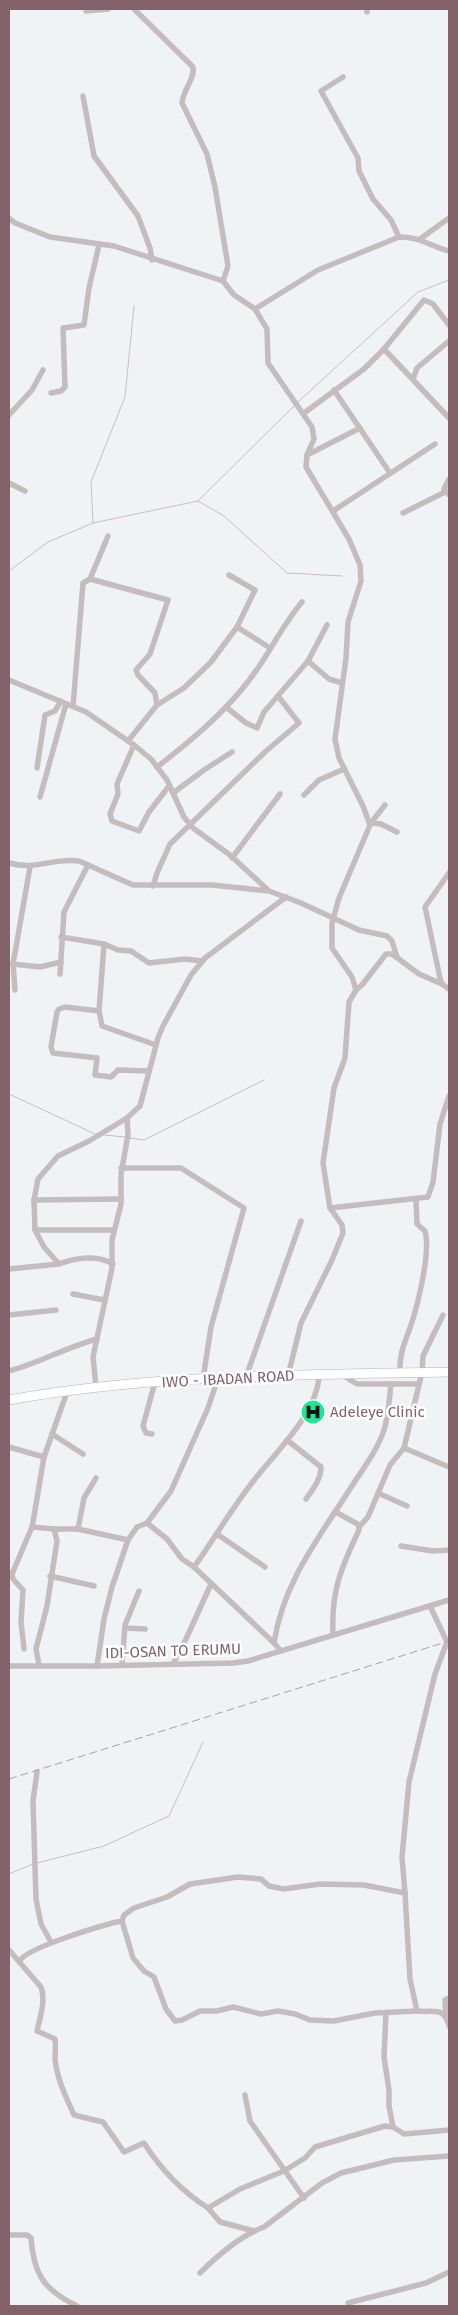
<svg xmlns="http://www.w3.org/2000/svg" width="458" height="2315" font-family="'Fira Sans',sans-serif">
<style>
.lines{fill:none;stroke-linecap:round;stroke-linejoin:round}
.stream{stroke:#cbbbc1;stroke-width:1}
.primary-casing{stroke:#b9b0b2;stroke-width:10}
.minor{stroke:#c5bcbe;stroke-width:5.5}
.primary{stroke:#fff;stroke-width:9}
.rail{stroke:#ac9fa2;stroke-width:1;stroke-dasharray:8 4;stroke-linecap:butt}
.labels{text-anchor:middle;stroke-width:5;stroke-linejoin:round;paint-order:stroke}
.street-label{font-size:15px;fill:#836269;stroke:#fff}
.poi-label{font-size:15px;fill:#836269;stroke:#fff;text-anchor:start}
</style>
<rect width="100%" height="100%" fill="#f0f3f5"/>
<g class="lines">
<g class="stream">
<path d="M298,402L418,292L449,280"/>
<path d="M198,501L224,516L287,573L342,576"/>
<path d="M93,523L91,482L125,397L134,306"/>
<path d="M9,571L48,542L93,523L198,501L295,405"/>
<path d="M9,1094L95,1134"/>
<path d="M104,1135L125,1137"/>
<path d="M129,1138L144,1140L264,1080"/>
<path d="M37,1863L104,1846L169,1816L203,1742"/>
<path d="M9,1874L33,1864"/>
</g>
<defs>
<path id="primary" d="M9,1400C154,1374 302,1375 449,1372"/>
</defs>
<use href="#primary" class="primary-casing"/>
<g class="minor">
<path d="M134,9L193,67C195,79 183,90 182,103L207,154L215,187L228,266L223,281L234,295L255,309L267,329L268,363L312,427L314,439L307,455L306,467L349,539L360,565L361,581L348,622L346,658L335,739L339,758L363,806L370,825L339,898L332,923V948L352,977L356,990"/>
<path d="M367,9V12"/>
<path d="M86,11L108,9"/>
<path d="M343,77L321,91L358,158L359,171L373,199L391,220L399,237"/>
<path d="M83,96L94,156L138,216L150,248L152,260"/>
<path d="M9,218L15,223L50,237L114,246L223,281"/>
<path d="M420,239L449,218"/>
<path d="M255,309L318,270L399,237C421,237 429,246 449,251"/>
<path d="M384,349L449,418"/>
<path d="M413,379L417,368L449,341"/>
<path d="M334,390L390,473"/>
<path d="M51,393L61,391L65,387L63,328L84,325L89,288L99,245"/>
<path d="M304,413L364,369L384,349L424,300L433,304L449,325"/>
<path d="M9,415L32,390L43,370"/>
<path d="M307,455L360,428"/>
<path d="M449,479L444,489L449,495"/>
<path d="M9,483L25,491"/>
<path d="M333,511L435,444"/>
<path d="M403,513L445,492"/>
<path d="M90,579L108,536"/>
<path d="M237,627L270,648"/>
<path d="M308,661L329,679L342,683"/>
<path d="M9,680L86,712L134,745L151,759L167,780L184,817L193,828L230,855L268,890"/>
<path d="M73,706L83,583L90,579L168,600L150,654L136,670L138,675L155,693L157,705"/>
<path d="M226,707L246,723L257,728L264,712L308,661L327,625"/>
<path d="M128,741L157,705L184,688L211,662L237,627L255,590L229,575"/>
<path d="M134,745L117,784L118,794L110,814L112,821L139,831L149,812L169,786"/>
<path d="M157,767C196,737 235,704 262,662C275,642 286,621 302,602"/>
<path d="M37,768L45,715L55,711L61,701"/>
<path d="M173,793L204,770L232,752"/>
<path d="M304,795L319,780L344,769"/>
<path d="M40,797L66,704"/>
<path d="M372,823L381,824L397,832"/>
<path d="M370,824L385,805"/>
<path d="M232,858L280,794"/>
<path d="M9,863C37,871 53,857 79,861L133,885H212L269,891L301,903L359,930L387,936L392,941L397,957"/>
<path d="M449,873L425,907L440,978L442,984L449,989"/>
<path d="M153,886L157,873L170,844L265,752L299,723L278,696"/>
<path d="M61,937L104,944L99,1011"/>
<path d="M104,944L118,950L131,951L149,963L185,959L202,961"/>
<path d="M13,964L40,967L61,962"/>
<path d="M60,974L64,912L88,865"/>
<path d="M15,990L13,964L30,867"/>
<path d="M149,1071L118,1070L111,1077L95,1075L97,1058L53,1053L51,1047L57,1012L59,1009L65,1007L99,1011L102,1026L156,1045"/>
<path d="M121,1168H181L244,1208L211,1327L203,1379"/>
<path d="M34,1200L121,1199"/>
<path d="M330,1208L428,1197L433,1182L440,1124L449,1096"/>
<path d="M35,1230H114"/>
<path d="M113,1264C98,1254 75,1258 59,1264L44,1247L35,1230L34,1200L38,1179L58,1156L89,1141L127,1118L140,1106L158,1038L163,1026L191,975L205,958L286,897"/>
<path d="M9,1269L59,1264"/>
<path d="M73,1294L104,1300"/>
<path d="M9,1315L56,1310"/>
<path d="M9,1371C39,1363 67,1347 97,1339"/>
<path d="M400,1373C399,1354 405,1342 411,1325C418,1304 431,1251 425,1231L417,1224L416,1199"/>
<path d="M342,1375L357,1384H418"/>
<path d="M288,1376L301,1323L332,1260L343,1233L342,1225L330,1208L323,1163L334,1088L345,1058L349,1002L356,990L362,985L386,954H392L419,974L442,984"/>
<path d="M246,1377L301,1221"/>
<path d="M96,1387L93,1357L112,1268V1240L121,1204V1174L128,1135L127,1118"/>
<path d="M52,1434L83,1454"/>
<path d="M152,1434L146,1433L143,1426L155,1382"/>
<path d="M287,1440L321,1467C321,1479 313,1489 306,1499"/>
<path d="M9,1447L44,1457"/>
<path d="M404,1448L449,1467"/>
<path d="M378,1493L407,1506"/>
<path d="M147,1523L167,1539L182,1559L194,1567L274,1643"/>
<path d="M359,1527L368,1517L390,1465L404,1448L422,1372L423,1356L443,1315"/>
<path d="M54,1529H78L128,1540"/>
<path d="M78,1529L84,1498L96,1478"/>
<path d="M217,1534L265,1567"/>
<path d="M401,1546L433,1551L449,1550"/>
<path d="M194,1567C215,1538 233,1506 255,1479C277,1451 317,1413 319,1376"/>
<path d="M50,1576L94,1586"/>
<path d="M125,1628L145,1629"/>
<path d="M333,1634C331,1591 341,1568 359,1530V1525L336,1512"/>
<path d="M24,1649L21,1622L23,1590L13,1579L12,1574L32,1527"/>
<path d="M281,1651L274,1643C283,1583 318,1539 350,1489C362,1470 377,1451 384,1430C389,1415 389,1400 391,1384"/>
<path d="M173,1664L186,1639L211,1584"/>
<path d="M39,1665L36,1649L47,1606L57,1541L54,1529L32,1527L33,1522L44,1457L68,1389"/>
<path d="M122,1665L125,1625L139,1591"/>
<path d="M9,1666H97L233,1663L248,1661L449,1600"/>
<path d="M97,1666L104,1619L112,1587L128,1540L137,1527L147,1523L171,1491L208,1408L218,1378"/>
<path d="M37,1772L33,1801L36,1899L41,1924L51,1942"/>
<path d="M405,1893L410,1979L417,2011C434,2013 444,2006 449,2026"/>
<path d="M9,1950L41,1987C46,2001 40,2017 37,2031L55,2039C56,2046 55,2053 55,2059C57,2079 66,2097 74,2115L103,2122L124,2152L144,2143C160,2168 183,2192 208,2208L240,2189L284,2171L305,2158L315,2147L385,2126L393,2127L404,2134L449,2130"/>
<path d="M20,1961C25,1948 106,1924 122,1921"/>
<path d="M417,2011L375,2013L334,2021L310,2020L295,2014L278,2011L261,2014L233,2007L217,2011H200L182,2020L175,2021L166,2009L154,1977L144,1971L133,1958L122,1921L124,1915L134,1908L167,1897L190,1884L238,1877L261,1879L269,1886L284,1889L320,1884L364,1885L405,1893L402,1857L409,1782L435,1674L447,1642L430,1606"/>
<path d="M386,2013L384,2057L389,2090V2106L393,2127"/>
<path d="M446,2016L445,2000L449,1998"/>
<path d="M245,2095L250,2121L304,2198"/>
<path d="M208,2208L220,2222L254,2231"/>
<path d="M9,2235H27L31,2238C34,2275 44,2290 77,2306"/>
<path d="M200,2273C217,2256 240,2236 264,2227L322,2183L341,2173L394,2160L449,2156"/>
<path d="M348,2303L426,2283L449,2272"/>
</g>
<use href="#primary" class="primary"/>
<path class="rail" d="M9,1779L449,1641"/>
</g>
<defs>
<symbol id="hospital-disc" viewBox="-11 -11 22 22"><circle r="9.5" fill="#1ce995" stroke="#fff"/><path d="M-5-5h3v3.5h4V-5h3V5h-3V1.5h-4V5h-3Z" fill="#111"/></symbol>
</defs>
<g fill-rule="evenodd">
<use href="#hospital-disc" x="299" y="1398" width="28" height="28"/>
</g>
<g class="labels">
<g class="street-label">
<text transform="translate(228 1379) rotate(-3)" y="5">IWO - IBADAN ROAD</text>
<text transform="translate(173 1651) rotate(-2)" y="5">IDI-OSAN TO ERUMU</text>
</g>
<g class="poi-label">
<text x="330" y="1417">Adeleye Clinic</text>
</g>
</g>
<rect width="458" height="2315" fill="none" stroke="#836269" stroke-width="20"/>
</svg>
